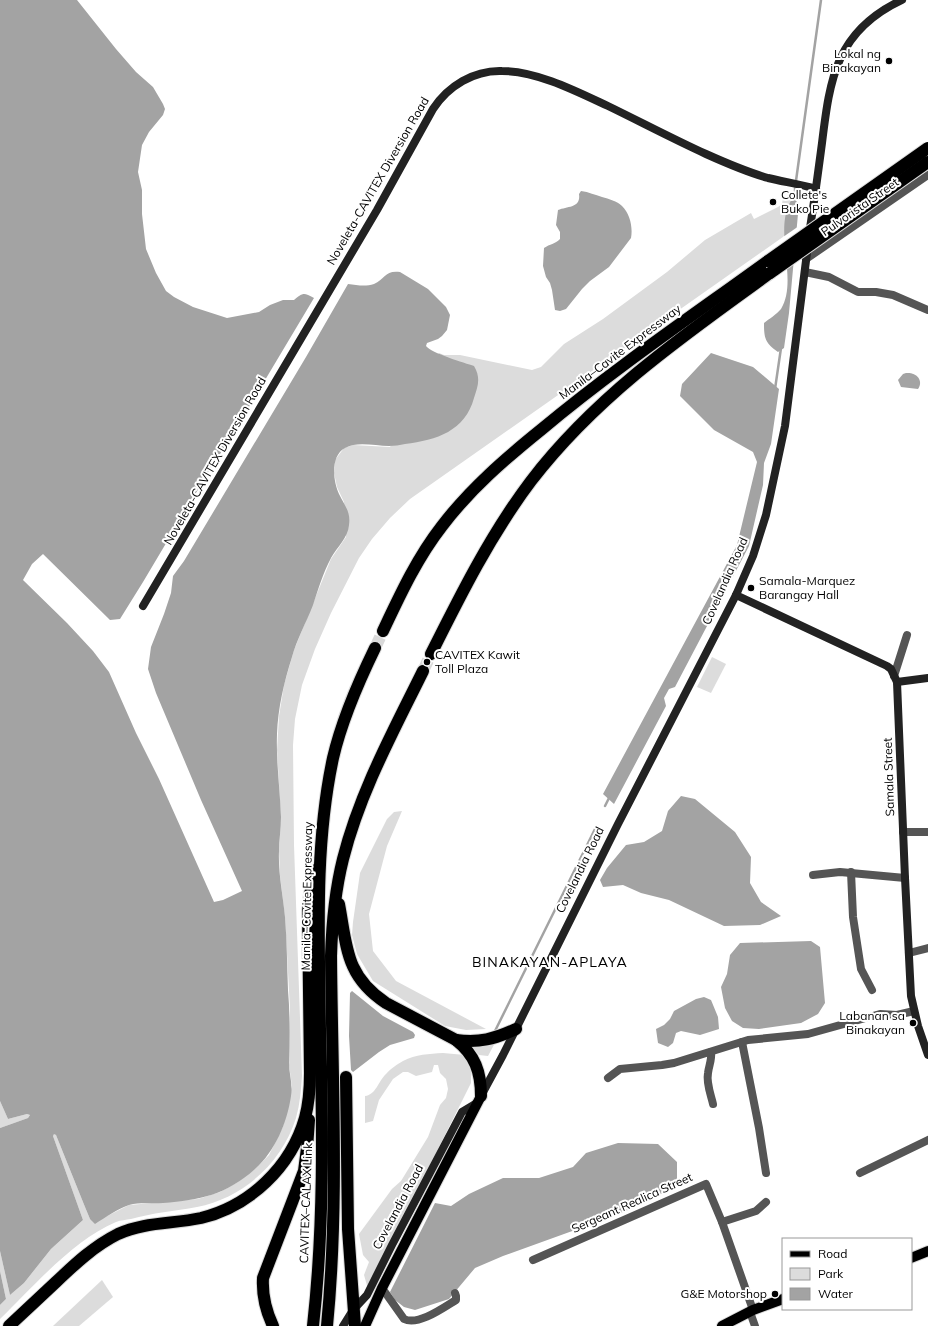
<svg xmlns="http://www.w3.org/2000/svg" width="928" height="1326" font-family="Mulish,sans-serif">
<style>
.green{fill:#dcdcdc}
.water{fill:#a3a3a3}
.pier{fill:#fff}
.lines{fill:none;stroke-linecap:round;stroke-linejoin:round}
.stream{stroke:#a3a3a3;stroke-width:2.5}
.highway-tunnel{stroke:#d9d9d9;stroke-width:12;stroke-dasharray:12 6;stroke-linecap:butt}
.primary-casing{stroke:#dbdbdb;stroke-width:12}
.highway-casing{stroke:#dbdbdb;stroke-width:14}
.street{stroke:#555;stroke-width:8}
.secondary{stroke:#222;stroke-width:8}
.primary{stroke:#000;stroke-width:10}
.highway{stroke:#000;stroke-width:12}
.highway-bridge-casing{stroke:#dbdbdb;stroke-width:14;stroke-linecap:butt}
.highway-bridge{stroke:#000;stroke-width:12}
.poi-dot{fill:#000;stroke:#fff;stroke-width:1.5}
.labels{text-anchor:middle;stroke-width:4;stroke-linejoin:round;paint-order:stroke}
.poi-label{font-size:12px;fill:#000;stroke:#fff;text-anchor:end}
.street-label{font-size:12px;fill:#000;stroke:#fff}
.quarter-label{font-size:14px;letter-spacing:1px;fill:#000;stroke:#fff}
</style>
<rect width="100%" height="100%" fill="#fff"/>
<g class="green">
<path d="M783,198H795L790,232L410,499L390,518L372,539L359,558L331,613L315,649L302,685L295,719L293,745L294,845L302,1076C301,1090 300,1104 296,1118C282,1163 243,1198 197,1207C175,1211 152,1213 131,1219C126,1220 121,1220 116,1222C73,1240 33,1287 0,1319V1305L6,1299L0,1271V1251L10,1295L24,1283L51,1249L83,1220L53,1136L54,1133L56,1135L85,1207L90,1219L107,1216L129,1205L198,1199L220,1192L238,1182L256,1168L269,1155L278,1137L283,1126L292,1086L289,1065L290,1009L285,917L280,876L279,851L281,818L277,750L279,716L284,685L294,650L331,559L346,537L344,502L337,487L334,473L335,460L344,448L353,445L390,447L439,353L444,355H460L532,370L541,367L564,344L603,319L667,272L705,240L751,213L754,219L778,207L782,204Z"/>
<path d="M712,657L726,664L711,693L697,687Z"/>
<path d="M402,811L387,846L369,914L373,951L396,981L486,1029L466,1030L445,1026L373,981L357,954L352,935L353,922L360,873L387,819L394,812Z"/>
<path d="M496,1041L488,1056L479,1055L472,1047Z"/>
<path d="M443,1053L465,1055L471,1063V1083L368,1289L364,1275L369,1262L363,1255L359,1234L392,1189L401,1181L428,1137L440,1105L446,1098L448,1089L446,1079L440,1073L438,1065H434L432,1072L416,1076L408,1072H403L393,1079L379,1100L373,1121L365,1123V1096C376,1095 379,1080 386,1074C390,1069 398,1064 403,1061C416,1054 429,1054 443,1053Z"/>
<path d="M0,1101L8,1119L27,1114L30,1115L28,1118L0,1128Z"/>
<path d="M102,1280L113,1297L79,1326H53Z"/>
</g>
<g class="water">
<path d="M0,0H77L116,49L136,72L153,87L163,104L165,109L163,115L149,132L142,145L138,172L142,190V214L146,249L156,273L166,291L174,297L193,307L227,318L259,312L270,305L283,300H294C303,293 303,292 314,298L231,437L209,471L143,582L120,619L110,620L43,554L32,564L23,580L67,623L93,651L109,672L136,733L159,779L214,902L223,900L242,891L201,800L156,693L148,669L151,647L164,614L171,593L173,576L184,561L306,357L348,284C357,285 365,287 374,284C385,279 385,270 400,272L428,289L446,307L450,315L447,330L442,336L438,339L427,343L426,346C431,353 465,363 474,366C481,378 478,386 474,398C465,431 437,440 405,444C400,445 394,446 389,446C375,446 357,441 345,448C330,456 333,481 339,494C344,505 351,511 349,525C348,538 337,547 331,558C323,573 318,590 313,605C306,623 297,639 292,657C284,682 278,708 277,734C276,762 280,789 281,817C281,829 279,840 279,851C278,873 283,895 285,917C287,942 287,966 288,990C290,1014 290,1038 289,1063C289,1074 293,1084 291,1096C287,1123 275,1151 255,1169C226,1195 200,1200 163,1203C152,1204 140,1202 129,1205C117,1209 106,1217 95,1224L90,1219L85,1207L56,1135L54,1134L53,1136L83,1220L51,1249L24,1283L10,1295L0,1251V1128L28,1118L30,1115L27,1114L8,1119L0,1101Z"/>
<path d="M581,191C589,192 595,195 602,197C609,199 617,201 622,206C630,214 633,227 631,238L609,267L590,281L582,289L566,309L560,311L555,310L552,290L550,283L546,277L543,266L544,248C550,244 555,244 560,239V232L556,225L558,210C568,206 581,208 579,194Z"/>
<path d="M792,199L799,203L789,313L784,348L778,352C765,343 764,338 764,323C769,319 777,314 781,309C799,280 772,229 792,199Z"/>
<path d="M711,353L753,367L779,389L771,444L764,463L763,485L749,546L675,687L669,689L664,698L666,706L614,804L603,794L737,545L757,462L753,452L714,430L680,396L682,384Z"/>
<path d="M906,373C916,372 924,380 918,389L901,387L898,380L903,374Z"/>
<path d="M681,796L695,799L735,832L751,857L750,883L761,902L781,916L760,925L724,926L669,900L641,893L623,885L603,887L600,880L607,868L626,845L644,842L662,831L668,811Z"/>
<path d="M811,941L820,947L825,1003L818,1014L801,1023L759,1029L743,1028L732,1021L725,1008L721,987L727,974L730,955L740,943Z"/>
<path d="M352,991L383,1016L413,1032L415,1035L414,1038L390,1045L379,1052L353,1072L351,1070L349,1036L350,993Z"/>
<path d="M704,997L711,1000L718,1017L719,1029L700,1035L681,1031L676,1033L673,1043L668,1047L658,1043L656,1029L664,1025L670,1019L674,1011L696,999Z"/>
<path d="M618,1143L658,1144L677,1162V1185L647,1202L611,1217L503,1256L475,1268L449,1299L415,1310L404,1307L395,1300L390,1292L435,1203L451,1206L469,1194L503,1178H539L573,1167L586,1153Z"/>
<path d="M0,1271L6,1299L0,1305Z"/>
</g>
<path class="pier" d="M799,226L795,263L784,271L783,237Z"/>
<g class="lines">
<g class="stream">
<path d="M795,204V188L821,0"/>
<path d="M775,389L781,348"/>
<path d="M605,806L609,798"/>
<path d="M495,1031L595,829"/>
</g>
<g class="highway-tunnel">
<path d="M375,648L383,631"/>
<path d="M423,671L431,654"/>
</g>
<defs>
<g id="primary">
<path d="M911,1258L928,1251"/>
<path d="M365,1326L382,1288L481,1096"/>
<path d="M722,1326L753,1310L783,1299"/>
</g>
<g id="highway">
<path d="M383,631C400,595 417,558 442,526C470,489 506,458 542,429C614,369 692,316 768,261"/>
<path d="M431,654C461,594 491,534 531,481C596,396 684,335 770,273"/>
<path d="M339,904C347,946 345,976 386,1003L456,1040C475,1055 481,1072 481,1096"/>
<path d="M456,1040C480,1043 494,1039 516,1029"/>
<path d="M346,1077L348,1229L355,1326"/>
<path d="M9,1326C25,1311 40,1297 56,1282C75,1264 94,1246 118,1234C144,1222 173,1224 201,1218C250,1206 291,1167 305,1118C309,1103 310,1088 310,1073L308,912L310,894L316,870"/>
<path d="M273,1326C266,1311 262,1295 263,1278L304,1171L307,1148L309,1120"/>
<path d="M313,1326C324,1228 323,1128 320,1029C319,939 314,847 333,758C342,719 358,683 375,648"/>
<path d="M327,1326C339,1203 332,1079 331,956C332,923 335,891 343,859C360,792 393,732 423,671"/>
</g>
</defs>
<use href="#primary" class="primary-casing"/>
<use href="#highway" class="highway-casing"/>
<g class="street">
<path d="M806,259L928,175"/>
<path d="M805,272L829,277L858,292H876L893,295L928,310"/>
<path d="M894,676L907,635"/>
<path d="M903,832H928"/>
<path d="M851,872L853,917L861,969L872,990"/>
<path d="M813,875L840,872L905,878"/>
<path d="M909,953L928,948"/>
<path d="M742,1042L759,1128L766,1173"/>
<path d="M711,1052C712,1060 709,1065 708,1073C706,1083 711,1095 713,1104"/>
<path d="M608,1078L620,1069L662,1065L674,1063L748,1040L808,1034L880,1014L897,1015L914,1011"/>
<path d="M860,1173L928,1140"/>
<path d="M722,1222L756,1211L766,1202"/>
<path d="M533,1260L706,1184L722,1222L753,1310"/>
<path d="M382,1288L404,1319C418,1326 443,1308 456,1300V1296L455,1293"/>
<path d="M750,1312L755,1326"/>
</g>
<g class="secondary">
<path d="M809,234C814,204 818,173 822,143C830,78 836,31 902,0"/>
<path d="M736,595L887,666L891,669L897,682L905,878L911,996L918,1026L928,1055"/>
<path d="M143,606L377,210L433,109C448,86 474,70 502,71C537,71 576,91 608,106C641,122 673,139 706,154C726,163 747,172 768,178C784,182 800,184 816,189"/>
<path d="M897,682L928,678"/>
<path d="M482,1094L503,1055L618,824L736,595L753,556L766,515L785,426L808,245"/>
<path d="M343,1326L353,1310L367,1295L392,1245L462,1112L477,1103"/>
</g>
<use href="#primary" class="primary"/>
<use href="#highway" class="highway"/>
<defs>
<g id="highway-bridge">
<path d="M768,261L928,148"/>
<path d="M770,273L928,162"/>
</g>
</defs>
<use href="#highway-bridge" class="highway-bridge-casing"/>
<use href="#highway-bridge" class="highway-bridge"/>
</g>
<g class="poi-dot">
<circle cx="889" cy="61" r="4"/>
<circle cx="773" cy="202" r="4"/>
<circle cx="751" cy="588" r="4"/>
<circle cx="427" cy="662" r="4"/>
<circle cx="913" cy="1023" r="4"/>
<circle cx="775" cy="1294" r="4"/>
</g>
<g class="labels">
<g class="poi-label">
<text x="881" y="58">Lokal ng<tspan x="881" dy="14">Binakayan</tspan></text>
<text x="781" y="199" text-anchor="start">Collete's<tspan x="781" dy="14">Buko Pie</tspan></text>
<text x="759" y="585" text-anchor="start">Samala-Marquez<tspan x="759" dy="14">Barangay Hall</tspan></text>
<text x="435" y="659" text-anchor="start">CAVITEX Kawit<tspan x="435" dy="14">Toll Plaza</tspan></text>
<text x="905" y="1020">Labanan sa<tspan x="905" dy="14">Binakayan</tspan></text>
<text x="767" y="1298">G&amp;E Motorshop</text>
</g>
<g class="street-label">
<text transform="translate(378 181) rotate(-60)" y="4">Noveleta-CAVITEX Diversion Road</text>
<text transform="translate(860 207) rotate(-35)" y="4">Pulvorista Street</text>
<text transform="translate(620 352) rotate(-37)" y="4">Manila–Cavite Expressway</text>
<text transform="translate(215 461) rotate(-60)" y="4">Noveleta-CAVITEX Diversion Road</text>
<text transform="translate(725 581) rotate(-66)" y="4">Covelandia Road</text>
<text transform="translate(889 777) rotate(-92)" y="4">Samala Street</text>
<text transform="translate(580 870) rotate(-64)" y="4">Covelandia Road</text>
<text transform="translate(307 896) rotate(-89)" y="4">Manila–Cavite Expressway</text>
<text transform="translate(306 1203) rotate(-88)" y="4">CAVITEX–CALAX Link</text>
<text transform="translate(632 1203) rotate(-24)" y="4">Sergeant Realica Street</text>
<text transform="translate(398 1207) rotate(-62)" y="4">Covelandia Road</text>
</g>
<g class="quarter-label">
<text x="550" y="967">BINAKAYAN-APLAYA</text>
</g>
</g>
<rect x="782" y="1238" width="130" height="72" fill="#ffffff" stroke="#999999"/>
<rect x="790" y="1251" width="20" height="6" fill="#000000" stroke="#999999"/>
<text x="818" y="1258" font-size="12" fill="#000000">Road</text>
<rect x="790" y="1268" width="20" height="12" fill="#dcdcdc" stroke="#999999"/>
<text x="818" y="1278" font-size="12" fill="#000000">Park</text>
<rect x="790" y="1288" width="20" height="12" fill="#a3a3a3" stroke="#999999"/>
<text x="818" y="1298" font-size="12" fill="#000000">Water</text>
</svg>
